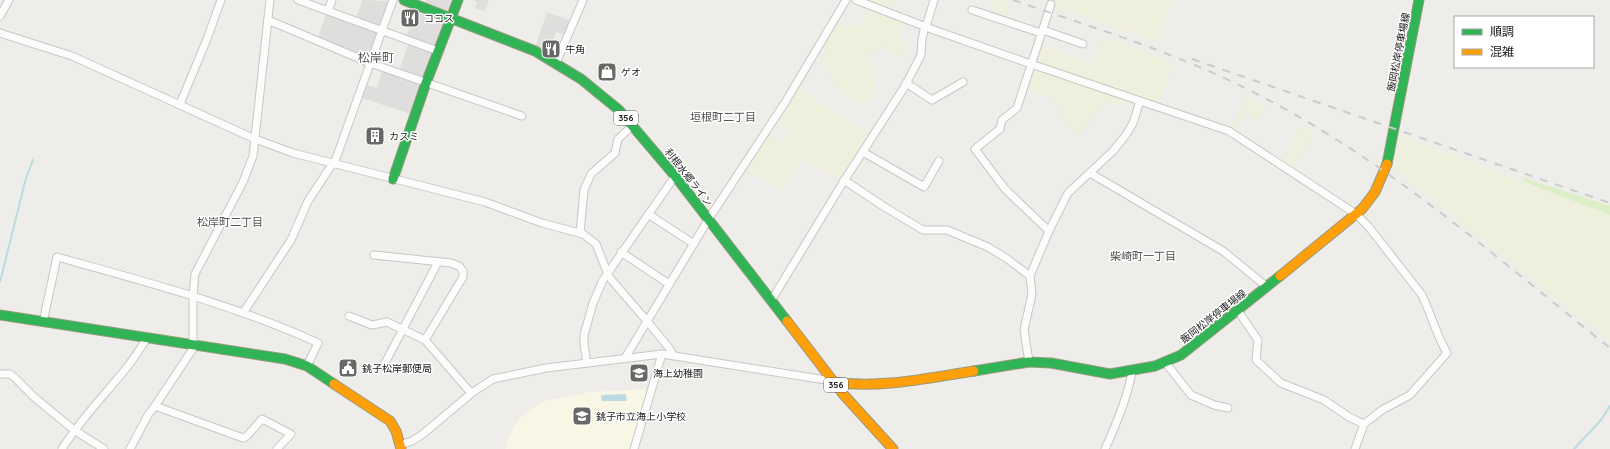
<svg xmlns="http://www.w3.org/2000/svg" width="1610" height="449" font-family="Quicksand,'Noto Sans JP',sans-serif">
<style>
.education{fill:#f8f7e5}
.farmland{fill:#eeefdc}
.grass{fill:#dbeec6}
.parking{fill:#dfdedd}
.water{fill:#bbdbe3}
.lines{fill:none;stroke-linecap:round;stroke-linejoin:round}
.stream{stroke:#bbdbe3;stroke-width:2}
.street-casing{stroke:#c8c7c5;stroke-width:9}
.fast-casing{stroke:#989a7f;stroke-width:11}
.slow-casing{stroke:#989a7f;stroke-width:11}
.street{stroke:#fdfcfc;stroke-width:7}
.fast{stroke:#30b455;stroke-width:9}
.slow{stroke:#ff9f0a;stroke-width:9}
.rail{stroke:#cbcbca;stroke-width:2;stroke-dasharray:8 8;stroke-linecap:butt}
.labels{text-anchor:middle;stroke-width:3;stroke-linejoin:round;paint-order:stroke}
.shield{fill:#fff;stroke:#646464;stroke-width:1}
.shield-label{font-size:9px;font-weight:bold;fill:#212121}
.poi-label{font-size:10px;fill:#212121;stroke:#fff;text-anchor:start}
.street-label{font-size:10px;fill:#212121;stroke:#fff}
.neighbourhood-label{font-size:11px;fill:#545454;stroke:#fff}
.quarter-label{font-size:12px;fill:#545454;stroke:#fff}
</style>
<rect width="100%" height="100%" fill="#efede9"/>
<path class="education" d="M649,389L631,449H505L508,439L517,421L529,410L547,400L591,392Z"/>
<g class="farmland">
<path d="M874,0H899L888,11L873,4Z"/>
<path d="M993,0H1005L1009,2L1005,17L992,13L994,7L991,6Z"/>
<path d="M1054,0H1172L1158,42L1052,5Z"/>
<path d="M868,8L904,21L898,39L908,45L900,57L883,46L867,54L876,80L871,100L858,104L842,95L821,62L827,54L822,45L838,18L847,27L863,23Z"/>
<path d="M1103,37L1173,62L1160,103L1034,60L1039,45L1093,64Z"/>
<path d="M1033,68L1126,99L1122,107L1106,102L1078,136L1060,117L1065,109L1049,96L1027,91Z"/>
<path d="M796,88L871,134L841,180L803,158L782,190L746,168L766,135L782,144L790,128L775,121Z"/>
<path d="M1247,96L1266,107L1256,120L1246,113L1235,133L1231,130Z"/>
<path d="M1302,125L1315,133L1293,170L1281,162Z"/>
<path d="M1401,135L1610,215V341L1393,168Z"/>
</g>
<path class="grass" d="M1524,178L1610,206V215L1523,181Z"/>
<g class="parking">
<path d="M363,0L391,1L381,26L356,17Z"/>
<path d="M426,0H454L450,12L424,4Z"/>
<path d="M472,0H489L485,11L475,8L477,2Z"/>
<path d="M416,12L445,23L436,48L406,37Z"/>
<path d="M547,12L571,21L566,35L556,32L551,45L549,44L546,52L535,48Z"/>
<path d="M326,13L378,32L369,59L318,38Z"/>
<path d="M409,43L434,52L424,79L399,71Z"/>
<path d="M382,71L422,84L411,114L362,98L366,85L377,88Z"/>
</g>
<path class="water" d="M626,394L627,401H602L601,395Z"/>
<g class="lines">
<g class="stream">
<path d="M0,282L26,178L33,160"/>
<path d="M1574,449L1601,420L1610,406"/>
</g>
<defs>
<g id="street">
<path d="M298,0L438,51"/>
<path d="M856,0L934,30L1031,64L1229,131L1356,214L1368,226L1422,295C1431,314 1436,334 1447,353L1410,395L1382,410L1364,424L1349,417L1324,400L1281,383L1256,360L1258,340L1238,311"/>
<path d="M972,10L1041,33"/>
<path d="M328,11L332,0"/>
<path d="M0,16L9,0"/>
<path d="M268,20L370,63L522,116"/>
<path d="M926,27L934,0"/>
<path d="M1043,30L1083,44"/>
<path d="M0,33L72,56L255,139L293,153L485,202L542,223L583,234L596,244L609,277L647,321L669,348L673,355"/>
<path d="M556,63L583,0"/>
<path d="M906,83L932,100L963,82"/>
<path d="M180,104L207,39L221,0"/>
<path d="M863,152L924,187L939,161"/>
<path d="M334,164L393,0"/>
<path d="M1090,173L1223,251L1267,287"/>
<path d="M844,180L883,206L923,230H947L988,247L1006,258L1030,276"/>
<path d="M648,214L694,244"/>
<path d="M1049,231L1005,189L975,149L1000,129L1002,120L1017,108L1051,4"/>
<path d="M580,233L584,190L591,174L615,153L618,139L633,125"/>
<path d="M621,252L669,284"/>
<path d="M374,255L451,263L459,266L463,271V277L425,340"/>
<path d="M771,301L842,184L905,86L921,55L922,39L925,26"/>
<path d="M243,313L291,240L308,201L333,163"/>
<path d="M349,316L372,325L387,322L425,340L471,393"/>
<path d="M43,322L57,257C146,282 235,305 318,343L307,366"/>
<path d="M193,344V295L195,274L243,182L253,156L270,0"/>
<path d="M625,358L708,220L786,101L846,0"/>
<path d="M1029,362L1024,330L1032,294L1030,276L1049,231L1068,193L1113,151L1126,135L1133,123L1140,101"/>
<path d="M1165,362L1191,395L1214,405L1228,408"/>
<path d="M587,363L584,345V335L593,303L603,280L675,176"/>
<path d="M383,367L438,262"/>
<path d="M0,374H10L14,377L34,397L74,430L104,449"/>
<path d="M155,406L243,438L247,436L262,419L291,434L277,449"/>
<path d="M400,445L412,441L423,434L473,392L493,379L546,368L662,354L832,381"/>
<path d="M62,449C82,417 105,395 128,366C135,357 141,347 147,338"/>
<path d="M130,449L148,415L155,406L196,344"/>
<path d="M634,449L662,354"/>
<path d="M1105,449C1116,425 1128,397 1132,371"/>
<path d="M1355,449L1364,424"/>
</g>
<g id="fast">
<path d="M404,0L535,51L581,79L619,110L675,176L787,321"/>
<path d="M1387,164L1419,0"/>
<path d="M393,179L426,83L458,0"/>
<path d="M0,315L285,359L307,366L334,384"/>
<path d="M974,371L1029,362L1051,363L1110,374L1155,366L1181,355L1280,276"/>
</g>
<g id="slow">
<path d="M1280,276L1362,209L1375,192L1387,164"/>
<path d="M787,321L843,394L893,449"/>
<path d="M833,382C880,389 927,378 974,371"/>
<path d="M334,384L390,421L396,431L401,449"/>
</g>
</defs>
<use href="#street" class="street-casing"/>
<use href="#fast" class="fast-casing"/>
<use href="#slow" class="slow-casing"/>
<use href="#street" class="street"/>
<use href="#fast" class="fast"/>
<use href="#slow" class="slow"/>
<g class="rail">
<path d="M1013,0C1091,27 1171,51 1245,88C1380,154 1493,255 1610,348"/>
<path d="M1192,59L1610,203"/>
</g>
</g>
<defs>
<symbol id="restaurant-square" viewBox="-11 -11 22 22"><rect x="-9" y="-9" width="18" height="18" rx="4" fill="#696867" stroke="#fff"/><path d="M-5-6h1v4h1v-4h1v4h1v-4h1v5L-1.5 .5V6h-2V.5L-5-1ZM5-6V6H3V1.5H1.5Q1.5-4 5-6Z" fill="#fff"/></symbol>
<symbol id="shop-square" viewBox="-11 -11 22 22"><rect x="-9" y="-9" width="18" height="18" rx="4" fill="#696867" stroke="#fff"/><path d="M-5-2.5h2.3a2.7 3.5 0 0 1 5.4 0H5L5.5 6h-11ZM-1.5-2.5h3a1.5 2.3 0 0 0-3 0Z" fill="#fff"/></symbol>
<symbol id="building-square" viewBox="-11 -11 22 22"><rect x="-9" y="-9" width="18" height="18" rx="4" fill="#696867" stroke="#fff"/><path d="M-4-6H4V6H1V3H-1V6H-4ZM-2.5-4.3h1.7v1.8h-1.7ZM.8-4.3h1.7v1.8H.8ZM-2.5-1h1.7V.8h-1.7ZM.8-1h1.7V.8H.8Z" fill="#fff"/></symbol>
<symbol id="civic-square" viewBox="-11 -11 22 22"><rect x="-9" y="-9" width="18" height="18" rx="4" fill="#696867" stroke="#fff"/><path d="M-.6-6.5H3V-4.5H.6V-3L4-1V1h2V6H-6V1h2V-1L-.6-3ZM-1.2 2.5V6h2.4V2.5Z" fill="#fff"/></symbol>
<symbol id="school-square" viewBox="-11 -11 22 22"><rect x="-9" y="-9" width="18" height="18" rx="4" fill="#696867" stroke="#fff"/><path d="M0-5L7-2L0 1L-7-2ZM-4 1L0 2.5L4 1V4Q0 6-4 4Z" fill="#fff"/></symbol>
</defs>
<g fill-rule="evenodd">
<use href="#restaurant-square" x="399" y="7" width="22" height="22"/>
<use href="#restaurant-square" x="540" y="38" width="22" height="22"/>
<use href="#shop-square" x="596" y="61" width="22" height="22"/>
<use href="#building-square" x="364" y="125" width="22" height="22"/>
<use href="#civic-square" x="337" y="357" width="22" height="22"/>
<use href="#school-square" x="628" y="362" width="22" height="22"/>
<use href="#school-square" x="571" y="405" width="22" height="22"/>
</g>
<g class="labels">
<g class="shield">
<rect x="614" y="111" width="24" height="14" rx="3"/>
<rect x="824" y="378" width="24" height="14" rx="3"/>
</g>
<g class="shield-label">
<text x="626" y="121">356</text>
<text x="836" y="388">356</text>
</g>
<g class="poi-label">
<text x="424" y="22">ココス</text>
<text x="565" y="53">牛角</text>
<text x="621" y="76">ゲオ</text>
<text x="389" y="140">カスミ</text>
<text x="362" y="372">銚子松岸郵便局</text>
<text x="653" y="377">海上幼稚園</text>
<text x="596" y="420">銚子市立海上小学校</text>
</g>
<g class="street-label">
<text transform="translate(1398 52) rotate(-79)" y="4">飯岡松岸停車場線</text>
<text transform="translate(689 177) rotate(52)" y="4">利根水郷ライン</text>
<text transform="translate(1213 316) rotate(-38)" y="4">飯岡松岸停車場線</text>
</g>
<g class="neighbourhood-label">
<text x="723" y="121">垣根町二丁目</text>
<text x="230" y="226">松岸町二丁目</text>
<text x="1143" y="260">柴崎町一丁目</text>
</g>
<g class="quarter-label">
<text x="376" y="62">松岸町</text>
</g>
</g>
<rect x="1454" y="16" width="140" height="52" fill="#ffffff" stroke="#a6a6a6"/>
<rect x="1462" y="29" width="20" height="6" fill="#30b455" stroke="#a6a6a6"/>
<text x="1490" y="36" font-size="12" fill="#212121">順調</text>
<rect x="1462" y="49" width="20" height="6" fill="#ff9f0a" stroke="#a6a6a6"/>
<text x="1490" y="56" font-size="12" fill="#212121">混雑</text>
</svg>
